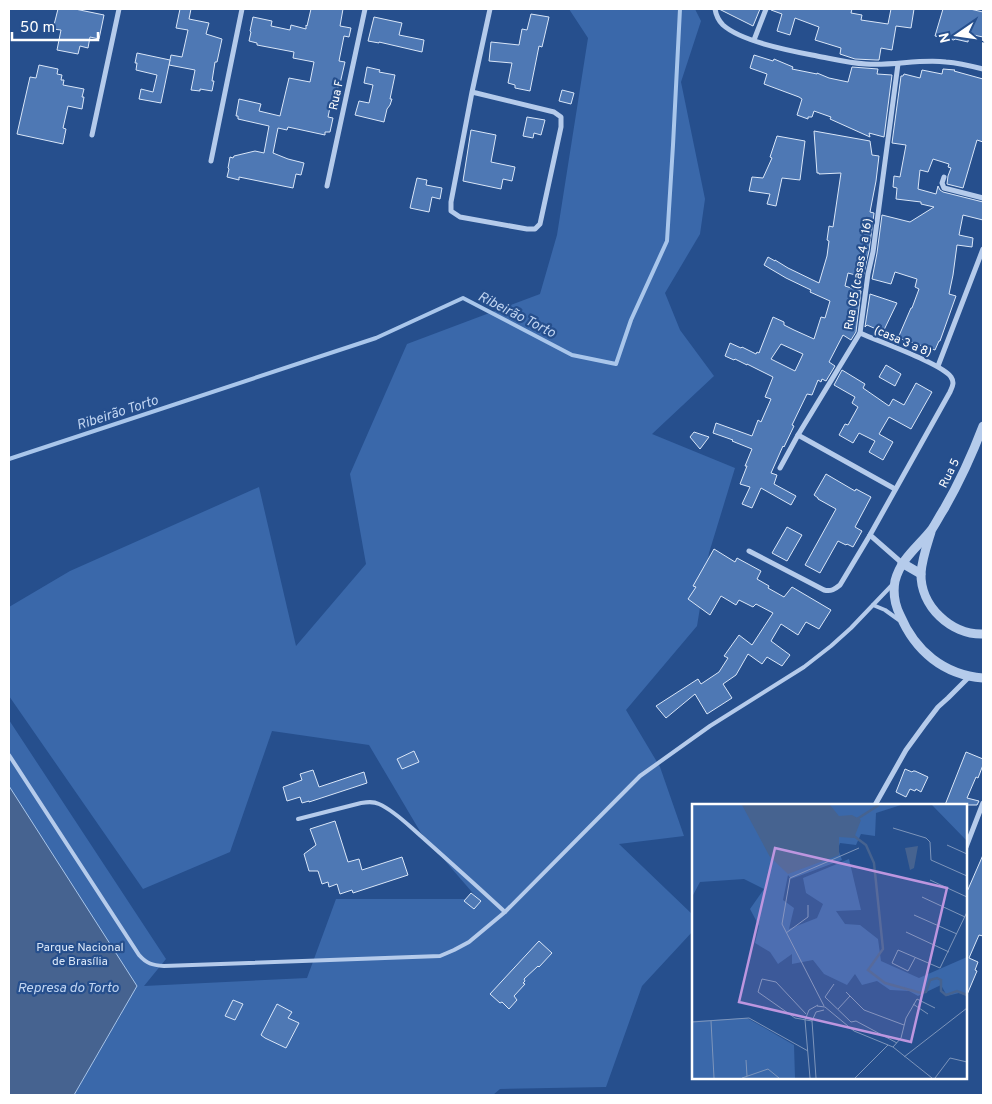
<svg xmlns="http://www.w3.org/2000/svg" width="992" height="1104" font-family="Overpass,sans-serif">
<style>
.green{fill:#3a68aa}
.water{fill:#466390;stroke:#a9c6eb}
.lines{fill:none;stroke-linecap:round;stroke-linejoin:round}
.stream{stroke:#a9c6eb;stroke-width:4}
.building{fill:#4e78b4;stroke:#d9e6f8;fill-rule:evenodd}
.service{stroke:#b5cbeb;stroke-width:4}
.minor{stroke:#b5cbeb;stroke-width:5}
.tertiary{stroke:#b5cbeb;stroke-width:9}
.labels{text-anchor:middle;stroke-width:4.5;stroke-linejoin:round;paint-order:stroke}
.street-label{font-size:12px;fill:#fff;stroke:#264f8d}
.park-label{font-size:12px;fill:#d9e6f8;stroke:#264f8d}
.water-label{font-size:14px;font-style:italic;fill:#c1d5f2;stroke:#264f8d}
.inset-river{fill:none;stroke:#466390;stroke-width:2.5}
.inset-road{fill:none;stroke:#7d95bb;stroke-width:1}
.view{fill:#bd96df;fill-opacity:0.15;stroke:#bd96df;stroke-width:2.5}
.inset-edge{fill:none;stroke:#fff;stroke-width:2.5}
</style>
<rect width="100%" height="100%" fill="#264f8d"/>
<path class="green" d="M569,9H695L701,21L681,82L705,199L700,234L665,293L680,330L714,376L652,434L735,468L709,553L697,626L626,710L660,767L684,836L619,844L693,915V931L642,986L606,1087L500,1089L493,1095H74L122,1013L9,1095V720L166,959L144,986L307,978L336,899H478L421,833L369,745L272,731L230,852L143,889L9,696V607L70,571L259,487L296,646L366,564L350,474L407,344L540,294L557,235L588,38Z"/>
<path class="water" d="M9,786L137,986L74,1095H9Z"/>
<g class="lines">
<path class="stream" d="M9,459L376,338L463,298L572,355L616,364L631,320L667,241L673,145L680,9"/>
</g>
<g class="building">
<path d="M58,9H75L104,15L99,39L90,37L88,48L80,46L78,54L57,50L61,30L53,29Z"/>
<path d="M180,9H191L189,19L209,23L206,34L222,39L217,62H215L212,81H214L212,91L200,89V91L191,90L195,70L169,65L171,55L182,57L188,30L176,28Z"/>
<path d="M311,9H343L340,26L351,28L349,37L344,36L339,61L345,62L339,88L338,87L335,99L332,98L328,117L333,118L330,132H325V135L288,127L287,130L278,128L273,153L288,159L304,163L301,175L296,174L293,188L239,177V180L227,177L229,169L228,168L230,157L233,158L234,156L255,151L264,153L269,126L238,119V116H236L239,99L261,104L259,111L280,116L289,78L310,82L314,62L293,58L294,52L257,45V43L249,41L251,32L250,31L253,17L272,21L271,26L290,30L291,25L306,29V25L307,26Z"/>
<path d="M719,9H760L753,26Z"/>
<path d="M772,9H852L851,13L862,15L861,20L888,24L891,9H914L911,28L896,26L892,50L881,48L879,60H876L855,59L840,54L841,48L815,40L819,27L795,18L790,35L777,31L782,14L771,10Z"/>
<path d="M943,9H970L983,12V37L969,34L968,42L955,39L954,40L935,36Z"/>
<path d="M531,14L549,17L542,47L539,46L530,91L515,88V85L508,83L512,63L489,61L491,42L519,45L522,29L527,30Z"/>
<path d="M374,17L402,23L399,35L424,40L422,52L379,42V43L368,41Z"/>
<path d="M137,53L170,60L161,103L139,99L141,89L153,92L157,75L136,70L137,63H135Z"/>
<path d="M754,55L773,61L774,59L793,67L792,69L817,74V73L829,78L848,82L852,67L878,69L877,74L892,75L884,137L869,133L870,137L830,119L831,117L814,111L812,117H808V119L797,115L802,99L799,97L764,84L767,74L750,68Z"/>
<path d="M39,65L58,69L57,74L62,75L61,80H64L63,85L84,89L82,97H84L82,109L68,106L63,128L66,129L63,144L17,134L30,77L36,78Z"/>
<path d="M367,67L380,70L379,72L395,75L390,99H392L390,105L387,109L384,122L355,115L359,101L369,103L373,85L364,83Z"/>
<path d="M943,69L955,70L954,71L983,79V142L977,140L963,188L947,184L948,176L951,168L948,167L949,164L933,159L928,172L920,170L918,189L936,194L938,186L940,190L943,192L983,202V220L963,215L959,235L973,238L972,247L957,245L953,275L949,294L956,296L940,341H939L935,350L898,338L911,308H912L919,289L915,287L917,279L895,272L891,284L872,279L877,253L882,215L910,222L934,207L921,204V202L896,199L897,188L893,187L894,176L900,177L906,145L892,143L901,76H903L904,74L920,78L922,70L942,74Z"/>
<path d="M562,90L574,93L571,104L559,101Z"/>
<path d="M527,117L545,120L541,135L534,133L533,138L523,136Z"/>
<path d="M471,130L496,135L491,162L515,167L512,181L503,179L501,189L463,181Z"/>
<path d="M814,131L870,141L872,155L879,156L876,181L870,212L874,213L869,251L863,277L848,273L845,286L861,291L856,332L851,340L843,335L829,362L835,366L826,381L822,379L821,382L818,380L812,395L807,394L792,425L794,426L784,447L783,446L771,473L777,475L774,484L796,496L791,505L761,488L752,508L742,504L750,487L740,484L747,466H745L752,449L732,441L733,440L713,433L716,423L752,436L758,420L761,422L771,399L765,397L773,377L747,364V365L735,359L734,360L725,356L730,343L741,348L742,347L756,354L757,352L759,353L773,317L784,322V325L794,330L814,339L821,317L825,318L830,301L810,292L811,290L786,278L764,265L768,257L775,261V260L788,268L819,283L827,256L829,241L827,240L829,226L833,227L841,173L819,174V173H817ZM781,344L803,354L795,371L771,359Z"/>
<path d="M777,136L805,141L800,180L782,178L776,206L767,204L770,194L749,191L752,177L763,178L772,158L770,157Z"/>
<path d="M417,178L427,180L426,185L442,188L440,199L432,197L429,212L410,208Z"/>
<path d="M870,294L897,303L883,332L867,325L865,327Z"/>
<path d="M886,365L901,374L895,386L879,377Z"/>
<path d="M842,370L865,384L863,388L889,406L893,399L904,405L916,383L932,392L911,429L889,417L879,434L893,442L883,460L869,452L875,441L859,433L853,443L839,435L845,424L848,425L858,407L852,403L855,397L834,385Z"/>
<path d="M694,432L709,437L700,449L690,437Z"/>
<path d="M826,474L855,491L856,489L871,497L855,527L862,531L853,547L847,544L846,545L838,541L820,573L805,565L836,509L818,499V498L814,495Z"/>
<path d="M787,527L802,535L787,561L772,553Z"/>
<path d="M714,549L735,562L737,558L761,571L757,579L769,586L768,588L784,597L792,587L831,610L819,629L806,622L798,635L781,624L771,641L790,655L782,666L767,657L762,664L748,654L736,675L723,684L732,698L707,714L695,694L666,718L656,706L698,679L701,684L719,672L728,658L724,656L739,635L752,645L773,613L756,604L753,607L739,600L736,605L721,596L710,615L688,599L696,587L693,586Z"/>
<path d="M414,751L419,762L402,769L397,759Z"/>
<path d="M966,752L983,759V765L978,778L976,777L967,798L979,801L977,805H945Z"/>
<path d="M905,769L912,772L913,771H915L928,777L921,792L916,789L915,791L910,789L906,797L896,792Z"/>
<path d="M313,770L319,787L364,772L367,783L309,802V801L302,803L300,797L287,801L283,787L302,780L300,774Z"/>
<path d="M335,821L348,862L359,859L362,870L402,857L408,875L353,893L352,890L340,894L337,884L329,887L328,882L322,884L318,871H309L304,854L316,845L310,829Z"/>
<path d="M983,855V936L979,935L969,958L978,962L975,970L977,971L966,997V894Z"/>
<path d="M471,893L481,901L474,909L464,901Z"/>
<path d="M539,941L552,953L539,967L538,966L524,979L525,981L523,983L525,984L514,996L517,1000L509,1009L502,1002L500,1003L490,994Z"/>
<path d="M233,1000L243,1004L235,1020L225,1016Z"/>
<path d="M277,1004L292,1012L288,1018L299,1023L286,1048L265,1038L261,1035Z"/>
</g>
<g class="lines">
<g class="service">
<path d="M873,605L885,610L899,620"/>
<path d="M9,755L139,955C147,964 152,965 164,966L440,956L454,950L469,942L505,912L640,776L710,726L804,667L831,646L851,628L893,584"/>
<path d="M298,819L361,803C367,802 373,801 379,804C395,811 409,826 422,837C450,862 478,887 505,912"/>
</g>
<g class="minor">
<path d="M715,9C716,15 719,21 723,25C742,42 792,51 817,56C833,59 849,63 866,64C893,66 919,59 946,62C958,63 971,66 983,69"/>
<path d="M754,40L766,9"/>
<path d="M472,92L554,112L561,117V127L540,224L535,229H527L460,217L451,211V202L472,92L490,9"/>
<path d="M92,135L119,9"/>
<path d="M211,161L242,9"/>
<path d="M944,177L942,183L944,188L983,198"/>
<path d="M327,186L365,9"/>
<path d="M938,366L983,249"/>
<path d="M798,435L895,489"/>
<path d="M780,468L798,435L860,333L868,274L873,252L898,64"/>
<path d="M870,535L902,563"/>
<path d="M749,551L824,590C831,592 835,589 840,585L870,535L950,392C952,387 955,383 951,377C943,364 877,341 860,333"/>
<path d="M875,805L906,750L925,724L938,707L948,698L970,676"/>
<path d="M966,847L983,803"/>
</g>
<g class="tertiary">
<path d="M983,426C972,455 959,483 944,509C940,515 936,523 932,529C918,547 901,558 895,581C893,592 895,605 900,615C915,651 944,675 983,678"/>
<path d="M931,532C927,545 922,559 921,573C920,606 951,635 983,634"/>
<path d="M902,563L921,574"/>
</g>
</g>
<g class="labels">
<g class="street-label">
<text transform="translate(336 95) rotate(-78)" y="4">Rua F</text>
<text transform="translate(858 274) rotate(-80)" y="4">Rua 05 (casas 4 a 16)</text>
<text transform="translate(903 341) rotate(23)" y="4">(casa 3 a 8)</text>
<text transform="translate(949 473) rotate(-64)" y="4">Rua 5</text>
</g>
<g class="park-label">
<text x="80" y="951">Parque Nacional<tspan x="80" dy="14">de Brasília</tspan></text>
</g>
<g class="water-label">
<text transform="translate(517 314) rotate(27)" y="5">Ribeirão Torto</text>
<text transform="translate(117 412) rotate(-18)" y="5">Ribeirão Torto</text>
<text x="68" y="992">Represa do Torto</text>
</g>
</g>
<g transform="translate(692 804)">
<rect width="275" height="275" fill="#264f8d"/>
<path d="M0,1H209L184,9L183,32L169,30L164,41L148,39L146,45L150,56L99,75L96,71L91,96L102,104L97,125L125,114L131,100L114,89L111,74L157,55L169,106L144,107L153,120L168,121L186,135L189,157L227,174L275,153V192L267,189L255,192L249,181L226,192L217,187L198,186L185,177L170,181L163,170L155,181L132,170L121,156L100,160V150L86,160L78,148L63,139L67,122L58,105L72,85L52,75L8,78L0,93ZM240,1H275V37ZM55,214L102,241L103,274H0V217Z" fill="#3a68aa"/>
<path d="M50,1H138L147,12L160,11L169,16L162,34L147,33V51L96,70L78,53ZM226,42L222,64L218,66L213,44Z" fill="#466390"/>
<path class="inset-river" d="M165,15L187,1M162,32L174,41L182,59L191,145L176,166L193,179L229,189L234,188L238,176L245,174L249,176V187L254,191L265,187L275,191"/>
<path class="inset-road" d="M201,24L234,34L238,38L239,56L275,72M255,41L275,50M238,76L275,93M230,93L273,113M222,111L265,130M214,128L257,148M94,129L116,113V101M223,154L216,167L200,159L206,146L248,164L275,108M142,180L133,193L159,218L164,217M154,188L172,206L212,221M221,200L236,210M125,202L133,203L162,227L201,243L240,274M132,202L90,120L98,74L167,44M146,205L158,192M114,210L84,178L70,175L66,188L103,214L120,217M19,217L22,274M164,217L205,239M0,218L57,214L116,247M201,243L209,234L214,214L225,195L243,204M212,253L275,204M54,256L55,272M50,274L76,265L87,274M118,274L113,216L117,206L126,201M124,274L120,217L124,208L132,206M163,274L196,241M243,274L258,254L275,258"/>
<path class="view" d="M83,44L255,84L219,238L47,198Z"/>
<rect width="275" height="275" class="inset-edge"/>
</g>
<rect width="992" height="1104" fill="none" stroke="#ffffff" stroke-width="20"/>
<g transform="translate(957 35) rotate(257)" stroke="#264f8d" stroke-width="4" paint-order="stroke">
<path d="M0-4L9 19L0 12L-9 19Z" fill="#ffffff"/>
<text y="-8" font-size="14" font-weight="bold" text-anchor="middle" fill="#ffffff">N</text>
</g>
<path d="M12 32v8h86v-8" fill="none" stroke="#ffffff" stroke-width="2.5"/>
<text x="20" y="32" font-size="15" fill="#ffffff" stroke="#264f8d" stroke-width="4" paint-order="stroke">50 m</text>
</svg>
